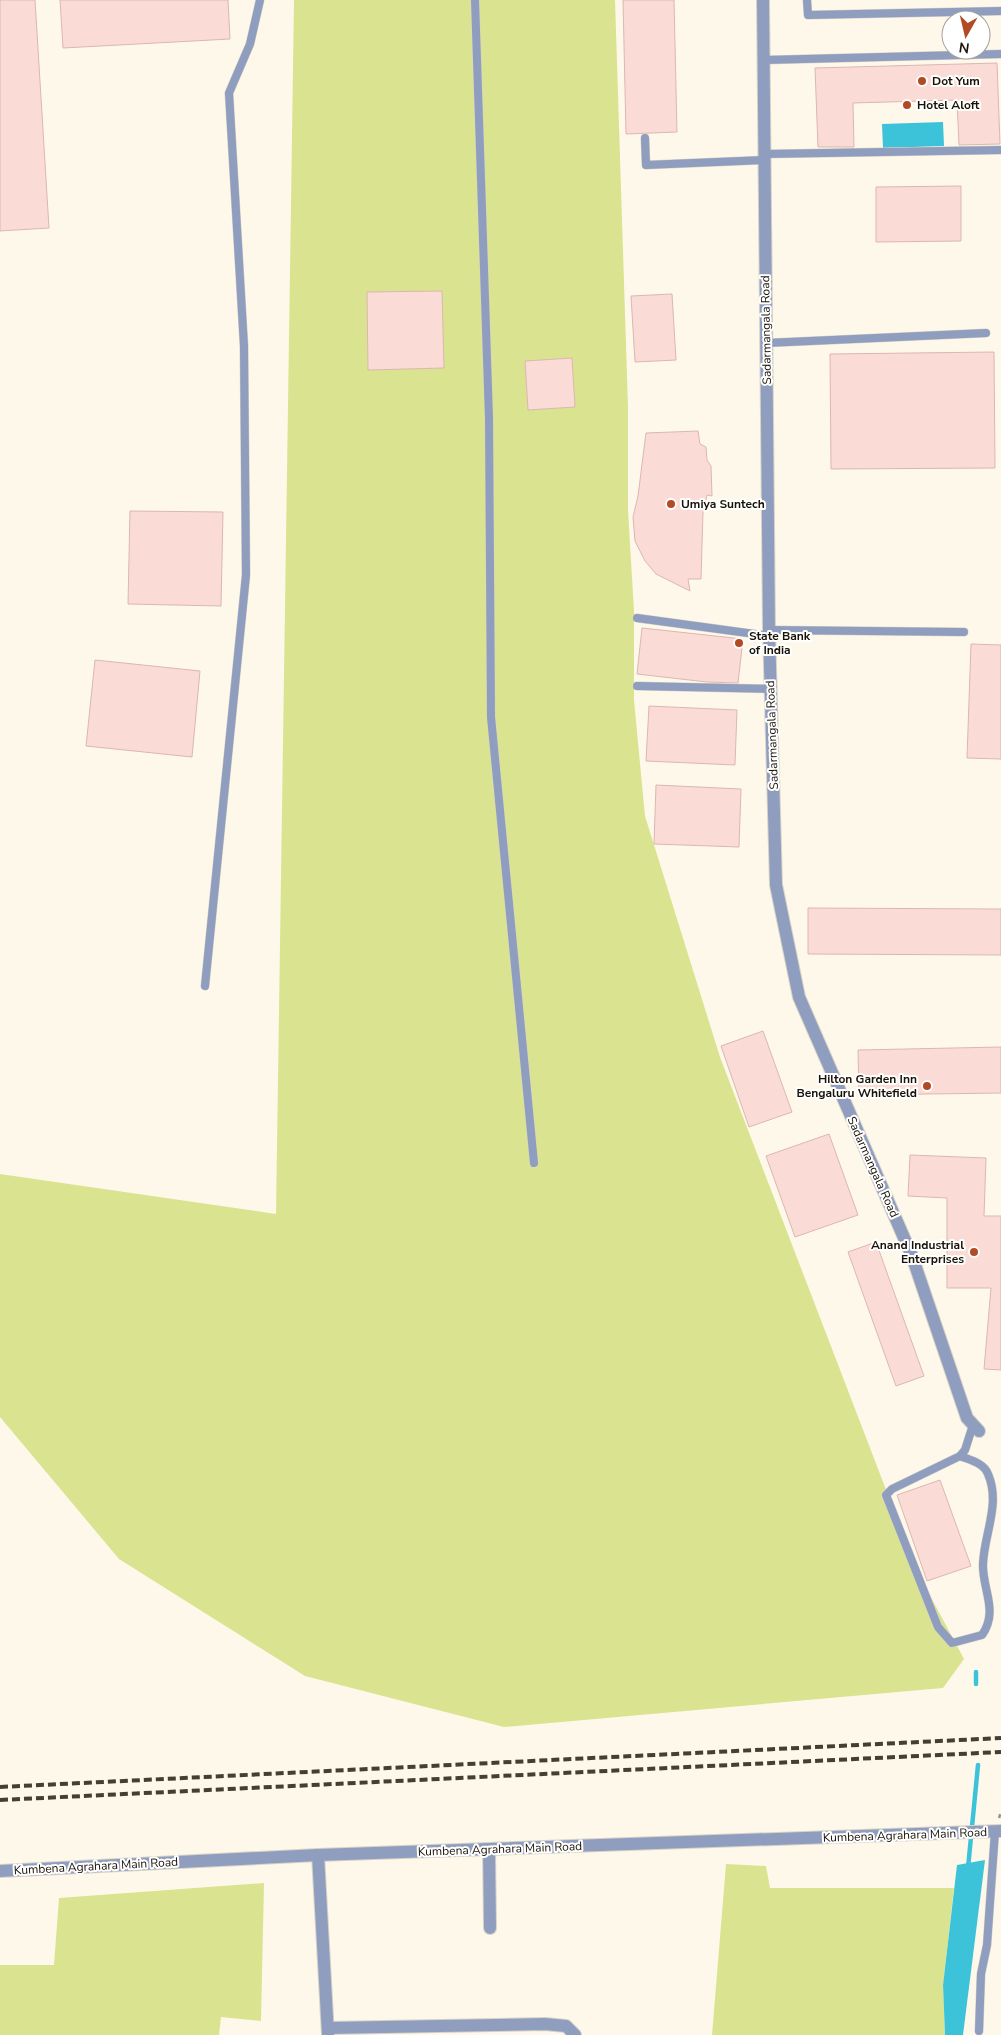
<svg xmlns="http://www.w3.org/2000/svg" width="1001" height="2035" font-family="'Nunito Sans',sans-serif">
<style>
.green{fill:#dae490}
.water{fill:#3dc3d9}
.lines{fill:none;stroke-linecap:round;stroke-linejoin:round}
.stream{stroke:#3dc3d9;stroke-width:4.5}
.building{fill:#fadbd6;stroke:#dcb7b1}
.service-casing{stroke:#d9d3c7;stroke-width:9}
.minor-casing{stroke:#d9d3c7;stroke-width:14}
.tertiary-casing{stroke:#d9d3c7;stroke-width:14}
.path{stroke:#9a9488;stroke-width:2.5;stroke-dasharray:4 4;stroke-linecap:butt}
.service{stroke:#8f9dbf;stroke-width:8}
.minor{stroke:#8f9dbf;stroke-width:12}
.tertiary{stroke:#8f9dbf;stroke-width:12}
.rail{stroke:#443e33;stroke-width:4;stroke-dasharray:8 4;stroke-linecap:butt}
.poi-dot{fill:#b14a25;stroke:#fff;stroke-width:2}
.labels{text-anchor:middle;stroke-width:4;stroke-linejoin:round;paint-order:stroke}
.poi-label{font-size:12px;font-weight:bold;fill:#181207;stroke:#fff;text-anchor:start}
.street-label{font-size:12px;fill:#181207;stroke:#fff}
</style>
<rect width="100%" height="100%" fill="#fef8eb"/>
<g class="green">
<path d="M294,0H615L628,407V510L634,611V700L645,816L720,1057L918,1573L964,1659L943,1688L504,1727L305,1676L119,1559L0,1417V1174L276,1214Z"/>
<path d="M726,1864L766,1866L770,1888H954L943,1985L945,2035H712Z"/>
<path d="M264,1883L261,2021L221,2017L219,2035H0V1965H54L59,1898Z"/>
</g>
<g class="water">
<path d="M943,122L944,146L883,148L882,124Z"/>
<path d="M985,1860L963,2035H945L943,1985L957,1865Z"/>
</g>
<g class="lines">
<g class="stream">
<path d="M976,1672V1684"/>
<path d="M968,1868L978,1765"/>
</g>
</g>
<g class="building">
<path d="M0,0H35L49,228L0,231Z"/>
<path d="M60,0H228L230,39L63,48Z"/>
<path d="M623,0H674L677,132L626,134Z"/>
<path d="M997,63L1000,144L959,145L957,100L853,103L854,147H818L815,68Z"/>
<path d="M961,186V241L876,242V187Z"/>
<path d="M442,291L444,368L368,370L367,292Z"/>
<path d="M672,294L676,360L635,362L631,296Z"/>
<path d="M994,352L995,468L831,469L830,354Z"/>
<path d="M572,358L575,407L528,410L525,361Z"/>
<path d="M698,431L700,444L706,447L707,460L711,466L712,496L707,495L703,512L701,579H688L690,591L656,574L645,561L635,541L633,517L638,496L646,433Z"/>
<path d="M130,511L223,512L221,606L128,604Z"/>
<path d="M642,628L743,639L738,683L707,682L637,674Z"/>
<path d="M971,644L1001,645V759L967,758Z"/>
<path d="M95,660L200,671L192,757L86,746Z"/>
<path d="M649,706L737,710L735,765L646,761Z"/>
<path d="M656,785L741,789L739,847L654,844Z"/>
<path d="M808,908L1001,909V955L808,954Z"/>
<path d="M763,1031L792,1112L749,1127L721,1046Z"/>
<path d="M1001,1047V1093L859,1095L858,1050Z"/>
<path d="M829,1134L858,1215L795,1237L766,1156Z"/>
<path d="M910,1155L986,1158L984,1216H1001V1370L984,1369L991,1288H947V1198L908,1196Z"/>
<path d="M876,1242L924,1376L896,1386L848,1252Z"/>
<path d="M940,1480L971,1566L927,1581L897,1495Z"/>
</g>
<g class="lines">
<defs>
<g id="service">
<path d="M475,0L489,418L491,717L534,1163"/>
<path d="M807,0L808,15L1001,11"/>
<path d="M764,60L1001,54"/>
<path d="M645,138L646,165L765,160"/>
<path d="M765,154L1001,150"/>
<path d="M766,343L986,333"/>
<path d="M637,618L769,636"/>
<path d="M769,630L964,632"/>
<path d="M637,686L770,689"/>
<path d="M205,986L246,575L244,346L229,93L250,44L260,0"/>
<path d="M960,1456C970,1460 984,1463 988,1474C1001,1504 984,1534 983,1564C982,1589 999,1611 982,1635L952,1643L938,1627L886,1495L892,1489L960,1456L965,1450L973,1425"/>
<path d="M979,2031L981,1974L987,1945L995,1831"/>
</g>
<g id="minor">
<path d="M763,0L769,630L776,885L799,997L912,1256L967,1418L979,1431"/>
<path d="M489,1849L490,1928"/>
<path d="M318,1855L328,2035"/>
<path d="M328,2028L545,2024L566,2026L575,2035"/>
</g>
<path id="tertiary" d="M0,1871L318,1855L1001,1831"/>
</defs>
<use href="#service" class="service-casing"/>
<use href="#minor" class="minor-casing"/>
<use href="#tertiary" class="tertiary-casing"/>
<path class="path" d="M999,1818L1001,1812"/>
<use href="#service" class="service"/>
<use href="#minor" class="minor"/>
<use href="#tertiary" class="tertiary"/>
<g class="rail">
<path d="M0,1787L1001,1738"/>
<path d="M0,1800L1001,1752"/>
</g>
</g>
<g class="poi-dot">
<circle cx="922" cy="81" r="5"/>
<circle cx="907" cy="105" r="5"/>
<circle cx="671" cy="504" r="5"/>
<circle cx="739" cy="643" r="5"/>
<circle cx="927" cy="1086" r="5"/>
<circle cx="974" cy="1252" r="5"/>
</g>
<g class="labels">
<g class="poi-label">
<text x="932" y="85">Dot Yum</text>
<text x="917" y="109">Hotel Aloft</text>
<text x="681" y="508">Umiya Suntech</text>
<text x="749" y="640">State Bank<tspan x="749" dy="14">of India</tspan></text>
<text x="917" y="1083" text-anchor="end">Hilton Garden Inn<tspan x="917" dy="14">Bengaluru Whitefield</tspan></text>
<text x="964" y="1249" text-anchor="end">Anand Industrial<tspan x="964" dy="14">Enterprises</tspan></text>
</g>
<g class="street-label">
<text transform="translate(766 330) rotate(-91)" y="4">Sadarmangala Road</text>
<text transform="translate(772 735) rotate(-92)" y="4">Sadarmangala Road</text>
<text transform="translate(873 1167) rotate(66)" y="4">Sadarmangala Road</text>
<text transform="translate(905 1835) rotate(-2)" y="4">Kumbena Agrahara Main Road</text>
<text transform="translate(500 1849) rotate(-2)" y="4">Kumbena Agrahara Main Road</text>
<text transform="translate(96 1866) rotate(-3)" y="4">Kumbena Agrahara Main Road</text>
</g>
</g>
<g transform="translate(966 35) rotate(188)"><circle r="24" fill="#ffffff" stroke="#a3a09c"/>
<path d="M0-4L9 19L0 12L-9 19Z" fill="#b14a25"/>
<text y="-8" font-size="14" font-weight="bold" text-anchor="middle" fill="#181207">N</text>
</g>
</svg>
